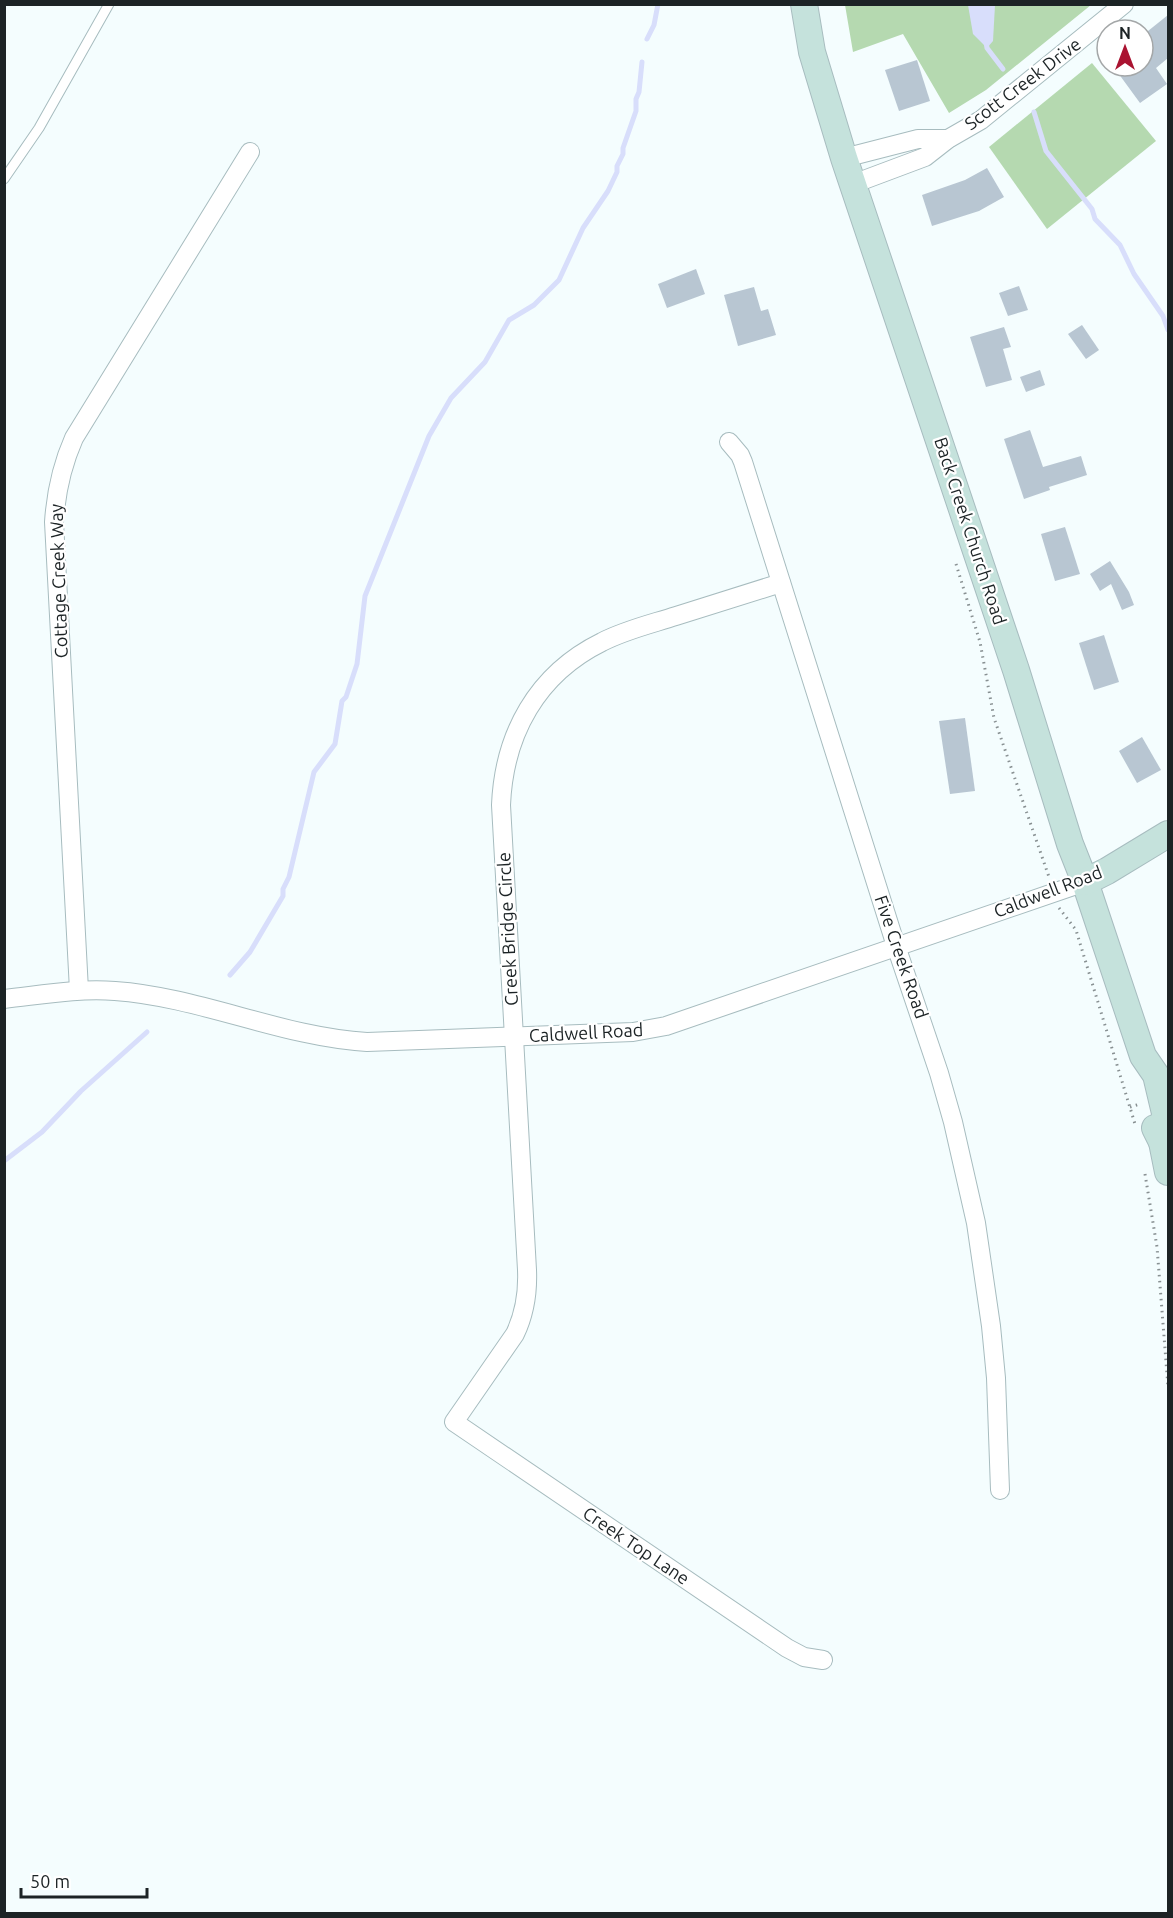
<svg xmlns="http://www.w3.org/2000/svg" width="1173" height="1918" font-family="Ubuntu,sans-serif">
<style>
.forest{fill:#b5d9b0}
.water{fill:#d8defb}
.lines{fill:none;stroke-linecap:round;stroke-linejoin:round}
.stream{stroke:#d8defb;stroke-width:5}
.building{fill:#b8c6d2}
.lane-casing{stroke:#a7bcbf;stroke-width:11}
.street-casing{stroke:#a7bcbf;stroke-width:20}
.secondary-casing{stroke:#a7bcbf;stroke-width:28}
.path{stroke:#889092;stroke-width:3;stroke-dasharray:1.5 4.5;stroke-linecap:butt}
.lane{stroke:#fff;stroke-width:9}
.street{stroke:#fff;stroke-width:18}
.secondary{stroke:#c5e2dc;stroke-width:26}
.labels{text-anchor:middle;stroke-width:4.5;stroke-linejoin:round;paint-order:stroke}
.street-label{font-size:18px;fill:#1c2325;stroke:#fff}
</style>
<rect width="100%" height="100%" fill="#f4fdfe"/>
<g class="forest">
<path d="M845,5H1091L986,90L949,113L903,34L853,52Z"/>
<path d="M1092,63L1156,141L1047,229L989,147Z"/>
</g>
<path class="water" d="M968,5H995L993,41L987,48L973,34Z"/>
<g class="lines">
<g class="stream">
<path d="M647,39L654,25L658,4"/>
<path d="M986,42L987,48L1003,69"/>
<path d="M1034,112L1046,151L1092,209L1095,219L1120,245L1134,274L1163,316L1168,330"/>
<path d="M230,975L250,952L283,896V889L289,877L314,772L335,744L342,701L346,697L357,664L365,596L429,436L451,398L485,362L509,320L534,305L559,280L583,228L608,191L617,172V166L623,154V148L636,111V99L639,92L642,62"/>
<path d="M4,1161L42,1132L81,1091L147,1032"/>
</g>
</g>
<g class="building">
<path d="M1168,15V58L1156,68L1167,84L1140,103L1113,66H1143V35Z"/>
<path d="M917,60L930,101L899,111L885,70Z"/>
<path d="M987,168L1004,197L979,211L932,226L922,195L965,180Z"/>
<path d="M696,269L705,294L667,308L658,284Z"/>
<path d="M1019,286L1028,310L1008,316L999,293Z"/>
<path d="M754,287L761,311L768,309L776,335L738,346L724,295Z"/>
<path d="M1082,325L1099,350L1086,359L1068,334Z"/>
<path d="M1004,327L1011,347L1003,349L1012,380L986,387L970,337Z"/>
<path d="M1040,370L1045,385L1026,392L1020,377Z"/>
<path d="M1030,430L1043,467L1081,456L1087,475L1049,487L1050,490L1024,499L1004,439Z"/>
<path d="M1065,527L1080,574L1055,581L1041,534Z"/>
<path d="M1110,561L1129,592L1134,605L1122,610L1111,584L1100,591L1090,574Z"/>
<path d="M1104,635L1119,682L1094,690L1079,643Z"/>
<path d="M965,718L975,791L950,794L939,721Z"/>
<path d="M1142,737L1161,770L1137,783L1119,751Z"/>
</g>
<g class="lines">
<defs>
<path id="lane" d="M4,179L39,128L109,4"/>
<g id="street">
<path d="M844,158L918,139H948"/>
<path d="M853,184L925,157L948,139L981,120L1124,4"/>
<path d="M729,442L740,455L743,462L896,946L939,1073L953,1122L976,1223L991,1326L996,1378L1000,1490"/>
<path d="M781,583C746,594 711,605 676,616C651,624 625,630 602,642C537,674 504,734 501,805L527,1270C528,1293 525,1313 515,1334L454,1422L787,1648L804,1657L823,1660"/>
<path d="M79,990L54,522C56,492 62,465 74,438L250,152"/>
<path d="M4,999C41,995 78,988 115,991C200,997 282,1037 367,1042L633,1032L666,1026L1085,882"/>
</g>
<g id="secondary">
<path d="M804,4L812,52L844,158L1016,670L1070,844L1085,882L1143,1056L1156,1075L1165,1113L1162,1142"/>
<path d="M1085,882L1107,871L1168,834"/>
<path d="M1155,1128L1162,1142L1168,1172"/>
</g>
</defs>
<use href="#lane" class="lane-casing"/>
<use href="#street" class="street-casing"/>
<use href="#secondary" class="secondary-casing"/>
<g class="path">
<path d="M956,564L980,642L994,718L1049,877"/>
<path d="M1059,908L1076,930L1135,1124"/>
<path d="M1130,1107L1140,1104"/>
<path d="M1145,1174L1157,1247L1168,1387"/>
</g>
<use href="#lane" class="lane"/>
<use href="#street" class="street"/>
<use href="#secondary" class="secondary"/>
</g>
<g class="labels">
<g class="street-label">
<text transform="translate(1023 84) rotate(-37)" y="6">Scott Creek Drive</text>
<text transform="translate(970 531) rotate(72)" y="6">Back Creek Church Road</text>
<text transform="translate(59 581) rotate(-92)" y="6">Cottage Creek Way</text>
<text transform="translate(1048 892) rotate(-21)" y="6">Caldwell Road</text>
<text transform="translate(508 929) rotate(-93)" y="6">Creek Bridge Circle</text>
<text transform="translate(901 957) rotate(71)" y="6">Five Creek Road</text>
<text transform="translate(586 1033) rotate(-3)" y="6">Caldwell Road</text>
<text transform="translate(636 1546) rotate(34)" y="6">Creek Top Lane</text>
</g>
</g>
<rect width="1173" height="1918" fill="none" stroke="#1c2325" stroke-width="12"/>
<g transform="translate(1125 48)"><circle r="28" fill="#ffffff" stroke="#a4a7a8" stroke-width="1.5"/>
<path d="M0-4.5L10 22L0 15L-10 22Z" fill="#aa1331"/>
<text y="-9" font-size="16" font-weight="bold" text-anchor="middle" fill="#1c2325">N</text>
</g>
<path d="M21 1888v9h126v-9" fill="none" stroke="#1c2325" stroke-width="3"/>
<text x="30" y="1888" font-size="18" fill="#1c2325" stroke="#ffffff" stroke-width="4.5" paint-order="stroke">50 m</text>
</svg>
